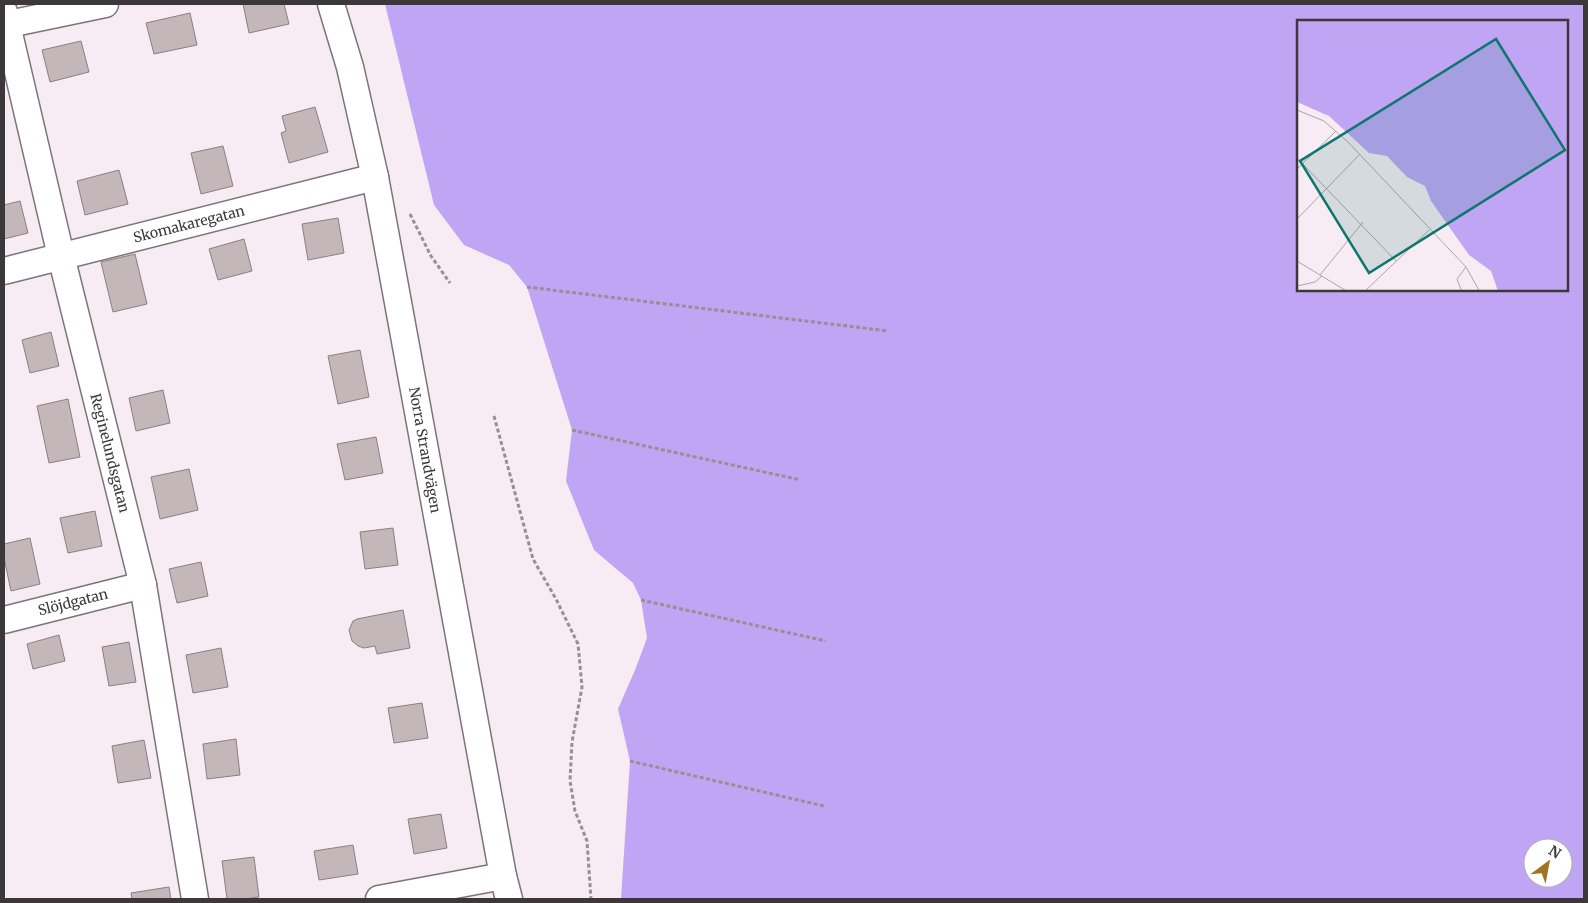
<svg xmlns="http://www.w3.org/2000/svg" width="1588" height="903" font-family="Merriweather,serif">
<style>
.water{fill:#c0a5f5;fill-rule:evenodd}
.building{fill:#c3b7ba;stroke:#8a7f82}
.lines{fill:none;stroke-linecap:round;stroke-linejoin:round}
.street-casing{stroke:#7d747a;stroke-width:29}
.path{stroke:#968f93;stroke-width:3;stroke-dasharray:4 2.5;stroke-linecap:butt}
.street{stroke:#fff;stroke-width:26}
.labels{text-anchor:middle;stroke-width:5;stroke-linejoin:round;paint-order:stroke}
.street-label{font-size:14px;fill:#3c383a;stroke:#fff}
.inset-road{fill:none;stroke:#aca4a9;stroke-width:1}
.view{fill:#0f766e;fill-opacity:0.15;stroke:#0f766e;stroke-width:2.5}
.inset-edge{fill:none;stroke:#3c383a;stroke-width:2.5}
</style>
<rect width="100%" height="100%" fill="#f7ecf3"/>
<path class="water" d="M385,4H1584V899H621L630,761L618,709L635,670L647,638L641,600L633,583L594,550L566,481L572,430L527,287L509,265L464,245L434,205ZM1298,21H1567V290H1298ZM1533,848H1563V878H1533Z"/>
<g class="building">
<path d="M243,4H284L289,24L249,33Z"/>
<path d="M190,13L197,45L154,54L146,23Z"/>
<path d="M81,41L89,72L50,82L42,50Z"/>
<path d="M315,107L328,152L289,163L281,133L286,131L282,116Z"/>
<path d="M223,146L233,186L201,194L191,153Z"/>
<path d="M119,170L128,204L85,215L77,181Z"/>
<path d="M20,201L28,233L4,239V205Z"/>
<path d="M338,218L344,253L308,260L302,224Z"/>
<path d="M244,239L252,271L218,280L209,249Z"/>
<path d="M135,254L147,304L113,312L101,262Z"/>
<path d="M51,332L59,366L30,373L22,340Z"/>
<path d="M360,350L369,397L338,404L328,356Z"/>
<path d="M163,390L170,423L136,431L129,398Z"/>
<path d="M68,399L80,457L49,463L37,406Z"/>
<path d="M376,437L383,473L345,480L337,444Z"/>
<path d="M189,469L198,510L160,519L151,477Z"/>
<path d="M95,511L102,546L68,553L60,518Z"/>
<path d="M393,528L398,565L365,569L360,532Z"/>
<path d="M30,538L40,584L11,591L4,558V544Z"/>
<path d="M201,562L208,596L177,603L169,569Z"/>
<path d="M403,610L410,648L377,654L375,646L364,648L358,646L352,641L349,630L353,621L357,619Z"/>
<path d="M59,635L65,661L33,669L27,644Z"/>
<path d="M129,642L136,682L109,686L102,647Z"/>
<path d="M221,648L228,687L193,693L186,655Z"/>
<path d="M422,703L428,738L394,743L388,708Z"/>
<path d="M236,739L240,775L207,779L203,744Z"/>
<path d="M144,740L151,778L118,783L112,746Z"/>
<path d="M441,814L447,848L414,854L408,819Z"/>
<path d="M353,845L358,874L319,880L314,851Z"/>
<path d="M254,857L259,897L244,899H227L222,861Z"/>
<path d="M169,887L171,899H132L131,893Z"/>
</g>
<g class="lines">
<defs>
<g id="street">
<path d="M331,4L350,67L375,177L503,876L509,899"/>
<path d="M4,12L61,256L143,585L195,899"/>
<path d="M4,25L105,4"/>
<path d="M4,271L375,177"/>
<path d="M4,620L143,585"/>
<path d="M379,899L503,876"/>
</g>
</defs>
<use href="#street" class="street-casing"/>
<g class="path">
<path d="M410,214L431,256L450,283"/>
<path d="M527,287L888,331"/>
<path d="M494,416L533,559L556,599L578,644L582,687L572,742L570,781L575,811L587,841L591,899"/>
<path d="M572,430L801,480"/>
<path d="M641,600L826,641"/>
<path d="M630,761L824,806"/>
</g>
<use href="#street" class="street"/>
</g>
<g class="labels">
<g class="street-label">
<text transform="translate(189 224) rotate(-14)" y="5">Skomakaregatan</text>
<text transform="translate(425 450) rotate(80)" y="5">Norra Strandvägen</text>
<text transform="translate(110 453) rotate(76)" y="5">Reginelundsgatan</text>
<text transform="translate(73 602) rotate(-14)" y="5">Slöjdgatan</text>
</g>
</g>
<g transform="translate(1297 20)">
<rect width="271" height="271" fill="#f7ecf3"/>
<path d="M0,0H271V271H201L194,251L172,235L134,181L128,166L110,157L90,136L72,133L32,96L0,82Z" fill="#c0a5f5"/>
<path class="inset-road" d="M0,90L27,101L51,122L169,247L183,272M0,138L99,241M0,149L39,111M0,199L63,134M0,241L51,272M23,255L66,202M0,266L18,262L25,256M67,272L132,210M165,272L160,259L169,247"/>
<path class="view" d="M199,19L268,130L72,253L3,141Z"/>
<rect width="271" height="271" class="inset-edge"/>
</g>
<rect width="1588" height="903" fill="none" stroke="#3c383a" stroke-width="10"/>
<g transform="translate(1548 863) rotate(32)"><circle r="24" fill="#ffffff" stroke="#b1afb0"/>
<path d="M0-4L9 19L0 12L-9 19Z" fill="#9f7423"/>
<text y="-8" font-size="14" font-weight="bold" text-anchor="middle" fill="#3c383a">N</text>
</g>
</svg>
